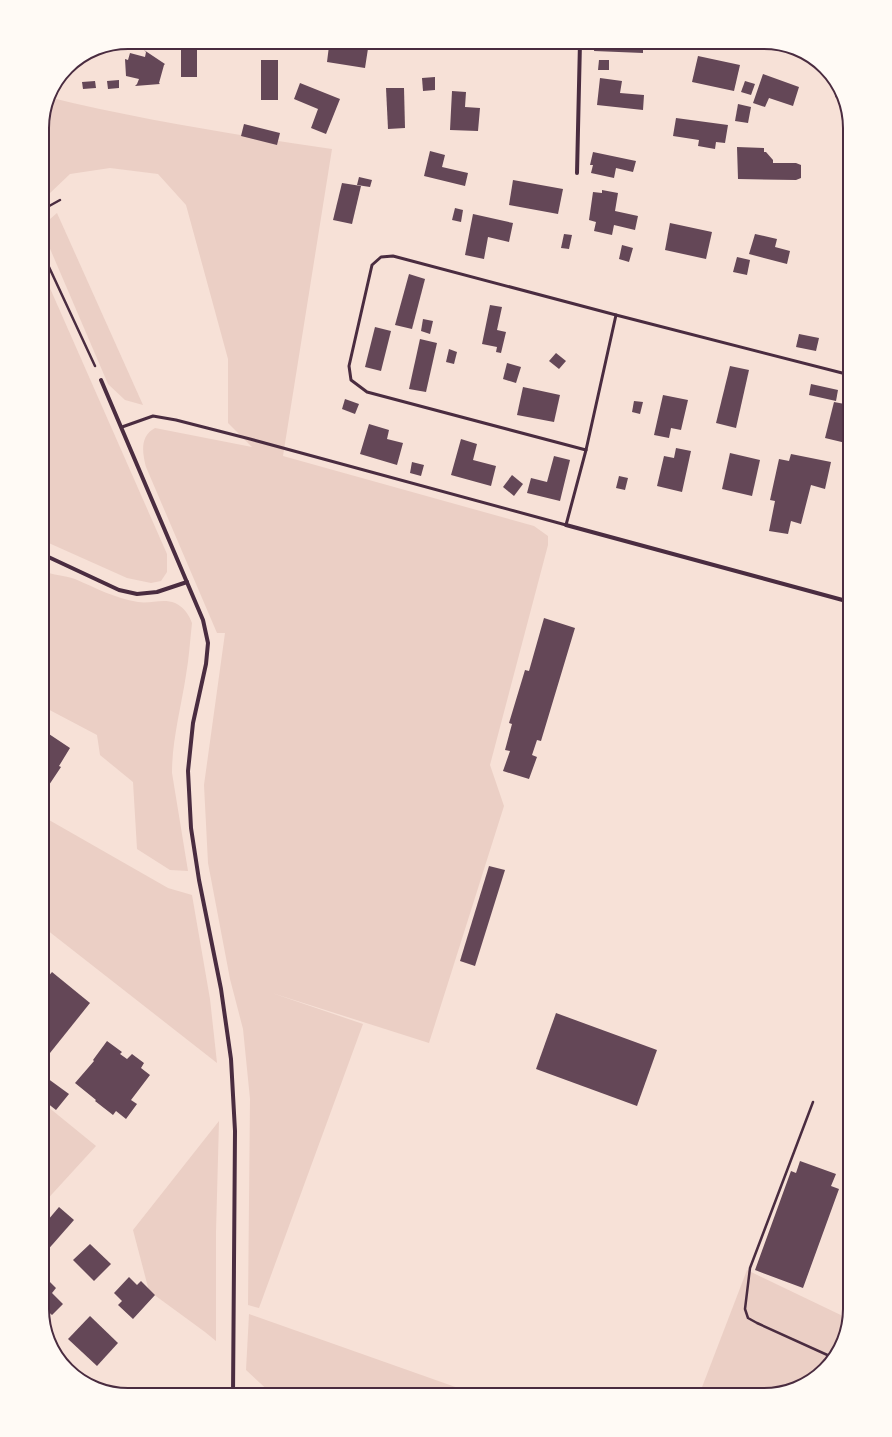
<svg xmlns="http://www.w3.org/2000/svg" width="892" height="1437" font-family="'DejaVu Sans',sans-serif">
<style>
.green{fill:#ebcfc5}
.building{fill:#644757}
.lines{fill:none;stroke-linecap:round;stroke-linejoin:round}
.path{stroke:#4a2c40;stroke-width:2.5}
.service{stroke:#4a2c40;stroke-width:3}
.minor{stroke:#4a2c40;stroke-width:4}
.rim{fill:none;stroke:#4a2c40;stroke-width:2}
</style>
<rect width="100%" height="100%" fill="#f7e1d7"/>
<g class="green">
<path d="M48,97C142,120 237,135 332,149L283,456L534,526L548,536V545L490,765L504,806L429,1043L272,993L363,1024L259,1308L248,1305L250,1099L243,1029L230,979L208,863L204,785L225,633H217L146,467C142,452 140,436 155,428L252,447L228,423V359L186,205L158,174L110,168L70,174L49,194L42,203V123Z"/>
<path d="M57,213L143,405L125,400L108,384L42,230V226Z"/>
<path d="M42,270L167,554V572L161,581L151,583L127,578L42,540Z"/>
<path d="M42,570C54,576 64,575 75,579C96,588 114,598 138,602C151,604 163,598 175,603C184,607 189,615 192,623C190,641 189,658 186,675C181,708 172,740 172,773L188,871L170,870L137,849L133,782L100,755L97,735L42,706Z"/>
<path d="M42,816L168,888L192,895L210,999L217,1063L42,926Z"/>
<path d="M42,1102L96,1146L42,1205Z"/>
<path d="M219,1121L216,1232V1341L205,1332L149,1291L133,1230Z"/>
<path d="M747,1270L847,1318L836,1356L802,1386L764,1395H699Z"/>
<path d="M249,1314L478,1395H273L246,1370Z"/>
</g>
<g class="building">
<path d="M181,42H213V50H197V77H181Z"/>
<path d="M352,42H369L365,68L327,62L329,46L350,50Z"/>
<path d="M488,42H507V45L488,46Z"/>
<path d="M595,42H643V53L594,51Z"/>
<path d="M144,50L165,64L164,65L159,83L160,84L135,86L137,84L139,79L126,76L125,59L128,60L130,53L145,57L146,52Z"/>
<path d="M698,56L740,65L734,91L692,82Z"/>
<rect x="261" y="60" width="17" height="40"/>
<path d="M599,60H609V70H598Z"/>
<path d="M763,74L799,87L793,106L769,98L765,107L753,103Z"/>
<path d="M435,77V90L423,91L422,78Z"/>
<path d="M600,78L622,81L620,93L644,95L643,110L597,105Z"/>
<path d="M119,80V88L108,89L107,81Z"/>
<path d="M95,81L96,88L83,89L82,82Z"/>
<path d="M745,81L755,84L751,95L741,92Z"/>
<path d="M300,83L340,99L326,134L311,128L318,109L294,99Z"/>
<path d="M838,87L841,90L843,100L835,97Z"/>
<path d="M386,88H404L405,128L388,129Z"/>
<path d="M452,91L466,92L465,107L480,108L478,131L450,130Z"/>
<path d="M738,104L751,107L748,123L735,121Z"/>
<path d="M676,118L728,125L725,143L716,142L715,149L698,146L699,140L673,136Z"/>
<path d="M244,124L280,133L277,145L241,136Z"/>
<path d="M737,147L764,148V152H766L773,160V163H796L801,165V178L796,180L738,179Z"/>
<path d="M430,151L445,155L442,167L468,173L465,186L424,176Z"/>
<path d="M593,152L636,161L633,172L616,168L614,178L591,173L593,165H590Z"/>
<path d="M359,177L372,180L370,187L357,185Z"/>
<path d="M513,180L563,189L558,214L509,205Z"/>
<path d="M342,183L361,186L352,224L333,220Z"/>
<path d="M602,190L618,193L615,211L638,216L635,230L614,225L612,235L594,231L596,222L589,220L593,192L602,193Z"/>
<path d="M455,208L463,210L461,222L452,220Z"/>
<path d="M473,214L513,223L509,242L488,237L484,259L465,255Z"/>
<path d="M670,223L712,232L706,259L665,250Z"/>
<path d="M564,234L572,235L569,249L561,248Z"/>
<path d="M755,234L777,239L775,247L790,251L787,264L749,254Z"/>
<path d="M622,245L633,248L629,262L619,259Z"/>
<path d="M737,257L750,260L747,275L733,272Z"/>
<path d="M409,274L425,279L412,329L395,325Z"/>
<path d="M490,305L502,307L497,330L506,332L501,353L496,352L497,347L482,344Z"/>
<path d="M423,319L433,321L430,334L421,331Z"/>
<path d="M375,327L391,331L381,371L365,367Z"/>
<path d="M799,334L819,338L816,351L796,347Z"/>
<path d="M420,339L437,343L426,392L409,389Z"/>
<path d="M449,349L457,352L454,364L446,362Z"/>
<path d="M556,353L566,361L559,369L549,361Z"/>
<path d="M507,363L521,367L516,383L503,379Z"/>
<path d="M730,366L749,370L736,428L716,423Z"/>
<path d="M811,384L838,390L836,401L809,395Z"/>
<path d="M523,387L560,395L554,422L517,415Z"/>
<path d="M663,395L688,400L681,430L671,428L669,438L654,435Z"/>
<path d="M345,399L359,404L355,414L342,409Z"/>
<path d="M634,401L643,402L640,414L632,412Z"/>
<path d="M834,402L850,405V444L825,438Z"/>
<path d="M369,424L389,430L387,439L403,443L397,465L360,454Z"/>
<path d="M461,439L477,444L473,460L496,466L491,486L451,475Z"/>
<path d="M676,448L691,451L682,492L657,486L664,456L674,458Z"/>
<path d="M730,453L760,460L752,496L722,489Z"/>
<path d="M791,454L831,462L825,489L811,485L801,524L791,521L788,534L769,531L775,501L770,500L779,459L789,461Z"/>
<path d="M554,456L570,460L560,501L527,493L531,478L547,482Z"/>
<path d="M412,462L424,465L421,476L410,473Z"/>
<path d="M512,475L523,484L514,496L503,487Z"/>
<path d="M619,476L628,478L625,490L616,488Z"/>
<path d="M544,618L575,628L541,741L537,740L532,755L537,757L529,779L503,771L510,751L505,750L512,724L509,723L525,670L529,671Z"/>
<path d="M49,734L70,748L59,766L61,767L45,791L42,790V746Z"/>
<path d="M489,866L505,870L475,966L460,961Z"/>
<path d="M52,972L90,1003L42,1063V984Z"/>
<path d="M556,1013L657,1050L637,1106L536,1069Z"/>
<path d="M107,1041L122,1052L120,1054L127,1059L132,1054L144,1063L141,1068L150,1075L131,1100L137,1104L126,1119L116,1111L113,1115L95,1101L96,1100L75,1083L94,1061L93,1060Z"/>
<path d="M47,1078L69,1094L56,1110L42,1099V1084Z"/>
<path d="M800,1161L836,1174L831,1186L839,1189L803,1288L755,1270L791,1171L796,1173Z"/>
<path d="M59,1207L74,1220L45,1253L42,1250V1227Z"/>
<path d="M90,1244L111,1264L94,1281L73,1260Z"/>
<path d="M42,1274L56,1288L52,1293L63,1304L52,1315L42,1306Z"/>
<path d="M129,1277L137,1285L141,1281L155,1295L133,1319L118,1305L122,1301L114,1293Z"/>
<path d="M90,1316L118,1343L97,1366L68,1339Z"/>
</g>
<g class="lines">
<g class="path">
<path d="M42,210L60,200"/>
<path d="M42,252L95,366"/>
<path d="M813,1102L750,1268L745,1309L748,1318L757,1323L834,1358"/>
</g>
<g class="service">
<path d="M122,427L153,416L176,420L250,439L566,525L586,450L616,315"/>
<path d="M586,450L367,392L351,380L349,366L372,265L381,257L393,256L616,315L850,375"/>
</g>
<g class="minor">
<path d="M266,42H282"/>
<path d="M577,173L580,42"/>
<path d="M101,380L203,620L208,643L206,664L193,723L188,771L191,828L199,880L221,989L231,1059L235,1131L233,1395"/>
<path d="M566,525L850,602"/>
<path d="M42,554L119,590L137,594L157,592L187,582"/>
</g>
</g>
<path d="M0 0H892V1437H0ZM128 49H764A79 79 0 0 1 843 128V1309A79 79 0 0 1 764 1388H128A79 79 0 0 1 49 1309V128A79 79 0 0 1 128 49Z" fill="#fffaf5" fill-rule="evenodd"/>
<path class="rim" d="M128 49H764A79 79 0 0 1 843 128V1309A79 79 0 0 1 764 1388H128A79 79 0 0 1 49 1309V128A79 79 0 0 1 128 49Z"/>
</svg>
